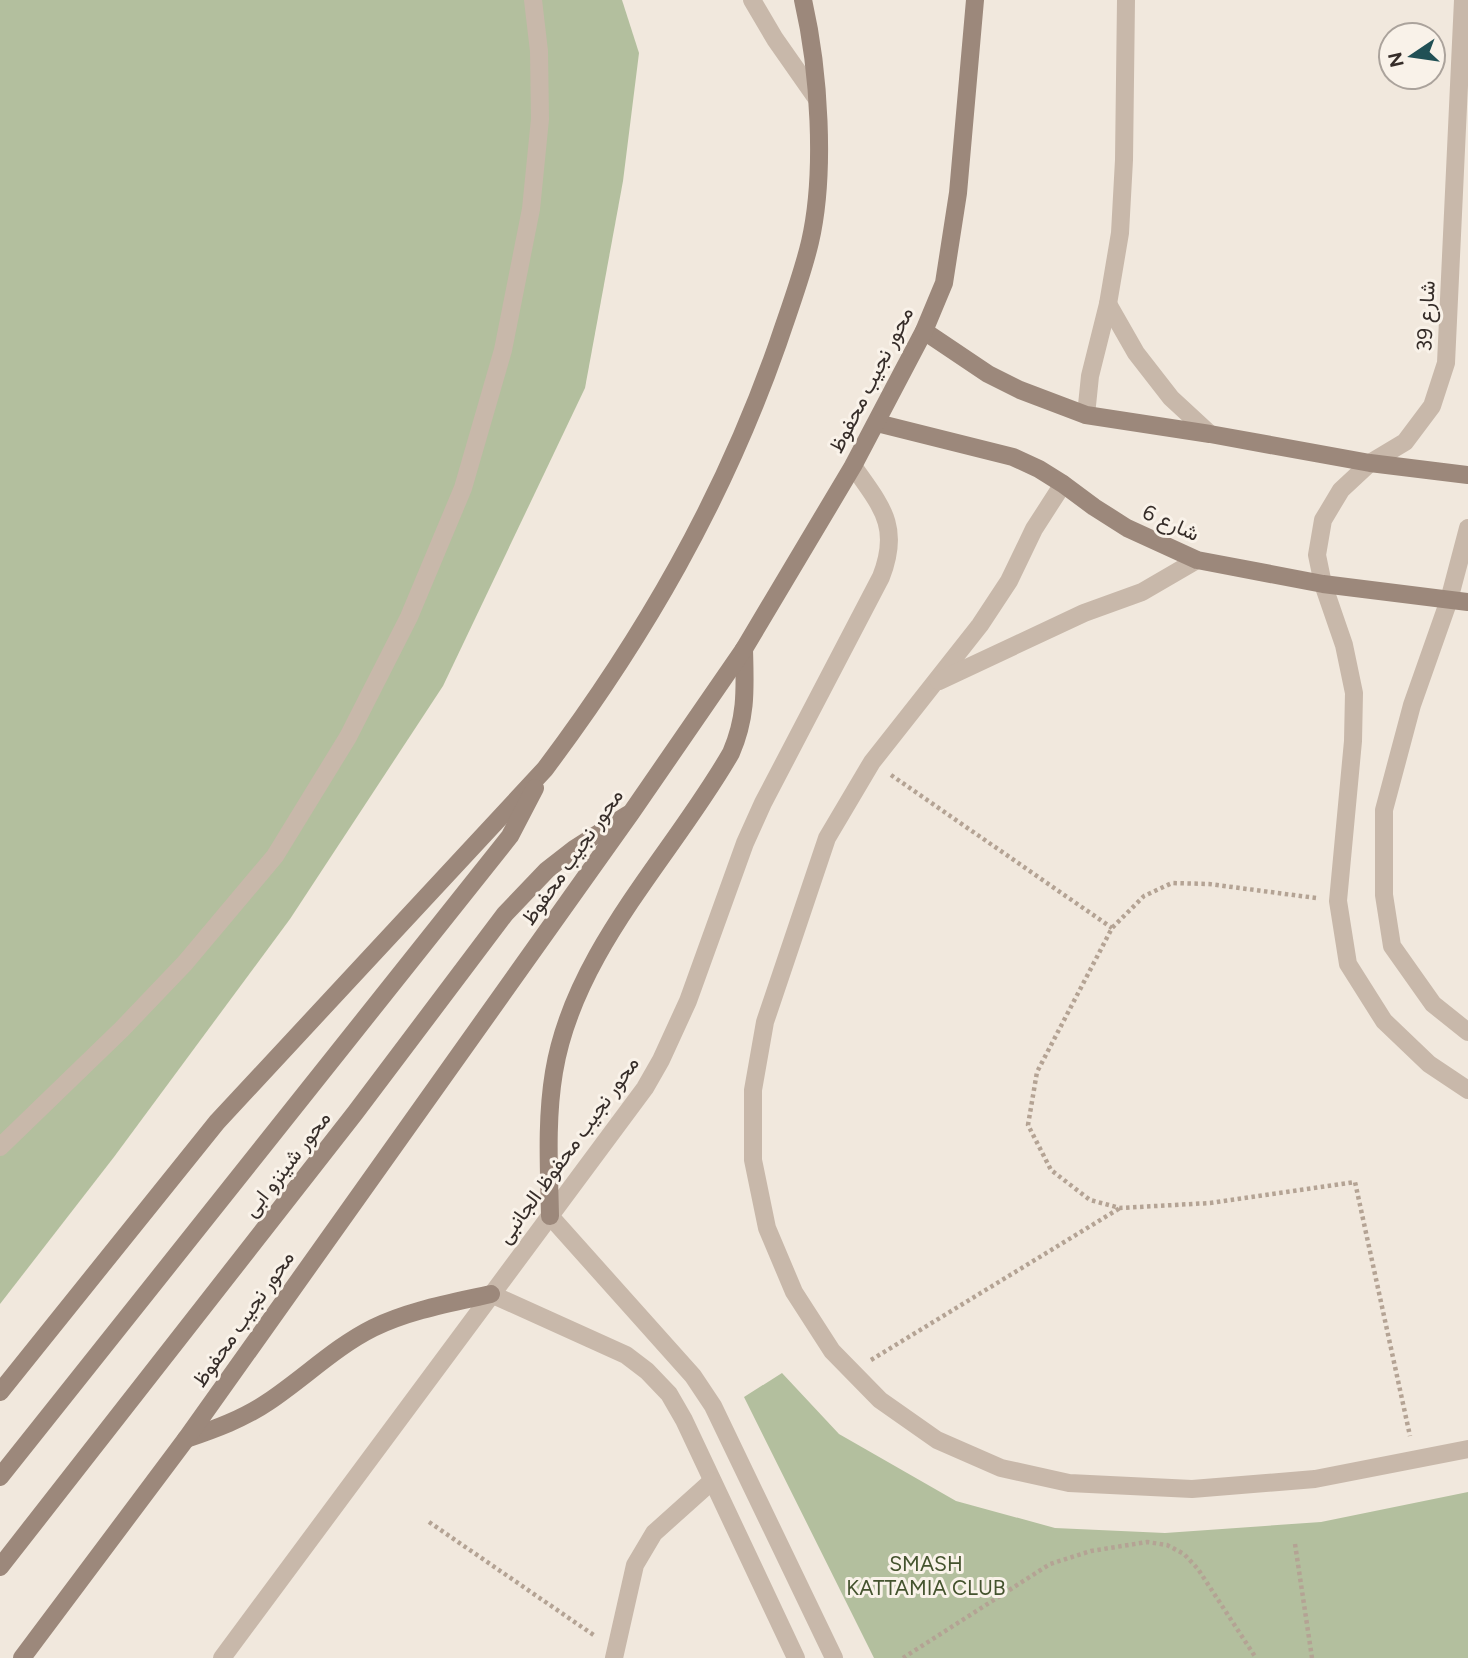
<svg xmlns="http://www.w3.org/2000/svg" width="1468" height="1658" font-family="Figtree,Vazirmatn,sans-serif">
<style>
.green{fill:#b3bf9e}
.lines{fill:none;stroke-linecap:round;stroke-linejoin:round}
.path{stroke:#b4a394;stroke-width:4.5;stroke-dasharray:3.5 3.5;stroke-linecap:butt}
.street{stroke:#c8b8aa;stroke-width:18}
.secondary{stroke:#9c887b;stroke-width:18}
.labels{text-anchor:middle;stroke-width:6;stroke-linejoin:round;paint-order:stroke}
.street-label{font-size:21px;fill:#362d29;stroke:#f9f2e9}
.park-label{font-size:21px;fill:#44532e;stroke:#f9f2e9}
</style>
<rect width="100%" height="100%" fill="#f1e8dd"/>
<g class="green">
<path d="M0,0H622L639,53L623,181L585,388L443,686L290,919L114,1157L0,1304Z"/>
<path d="M782,1373L839,1434L956,1501L1055,1528L1165,1533L1321,1522L1468,1492V1658H874L744,1397Z"/>
</g>
<g class="lines">
<g class="path">
<path d="M891,775L1112,928"/>
<path d="M1316,898L1209,884L1172,883L1144,896L1112,928L1037,1072L1028,1125L1051,1170L1090,1200L1120,1208L1210,1203L1355,1182L1410,1436"/>
<path d="M871,1360L1120,1208"/>
<path d="M429,1522L595,1636"/>
<path d="M1295,1544L1312,1658"/>
<path d="M903,1658L1050,1564L1091,1551L1147,1542L1167,1545L1184,1554L1198,1569L1256,1658"/>
</g>
<g class="street">
<path d="M752,0L775,39L817,99"/>
<path d="M1463,0L1446,363L1432,406L1405,442L1370,463L1341,490L1323,520L1317,555L1323,584L1344,645L1354,693L1353,741L1338,901L1348,964L1384,1021L1429,1064L1468,1090"/>
<path d="M1108,304L1136,353L1171,398L1210,434"/>
<path d="M1086,415L1090,376L1108,304L1120,233L1124,160L1126,0"/>
<path d="M1063,484L1034,529L1009,581L980,625L872,762L827,838L765,1022L753,1090V1160L767,1228L794,1292L832,1351L880,1400L937,1440L1001,1468L1069,1483L1192,1489L1315,1479L1468,1449"/>
<path d="M1468,528L1449,600L1412,705L1384,810V895L1392,946L1433,1004L1468,1032"/>
<path d="M939,681L1084,613L1142,592L1197,560"/>
<path d="M0,1147L122,1029L185,963L275,856L348,737L409,617L463,488L503,350L531,209L540,119L539,51L533,0"/>
<path d="M550,1216L693,1376L713,1406L834,1658"/>
<path d="M491,1294L626,1355L647,1371L669,1394L684,1420L796,1658"/>
<path d="M222,1658L645,1088L661,1060L688,1001L745,843L763,803L881,577C901,526 881,506 853,466"/>
<path d="M614,1658L635,1565L654,1533L712,1481"/>
</g>
<g class="secondary">
<path d="M924,331L988,374L1020,390L1086,415L1210,434L1370,463L1468,475"/>
<path d="M877,423L1013,457L1039,469L1063,484L1094,507L1127,528L1197,560L1323,584L1468,602"/>
<path d="M550,1216C549,1168 546,1120 554,1072C574,951 672,856 731,753C747,716 745,688 744,649"/>
<path d="M0,1392L217,1122L545,769C644,637 723,500 778,343C789,310 802,276 810,242C826,173 819,69 803,0"/>
<path d="M186,1439C215,1429 243,1419 268,1402C304,1378 335,1347 373,1328C410,1310 451,1303 491,1294"/>
<path d="M0,1477L510,836L535,788"/>
<path d="M0,1567L355,1113L505,914L547,870L574,849L627,815"/>
<path d="M22,1658L186,1439L631,813L744,649L853,466L924,331L944,283L958,193L975,0"/>
</g>
</g>
<g class="labels">
<g class="street-label">
<text transform="translate(1426 316) rotate(-87)" y="7">شارع 39</text>
<text transform="translate(871 380) rotate(-63)" y="7">محور نجيب محفوظ</text>
<text transform="translate(1171 523) rotate(24)" y="7">شارع 6</text>
<text transform="translate(572 857) rotate(-55)" y="7">محور نجيب محفوظ</text>
<text transform="translate(568 1150) rotate(-54)" y="7">محور نجيب محفوظ الجانبى</text>
<text transform="translate(287 1164) rotate(-52)" y="7">محور شينزو ابى</text>
<text transform="translate(243 1319) rotate(-55)" y="7">محور نجيب محفوظ</text>
</g>
<g class="park-label">
<text x="926" y="1571">SMASH<tspan x="926" dy="24">KATTAMIA CLUB</tspan></text>
</g>
</g>
<g transform="translate(1412 56) rotate(257)"><circle r="33" fill="#f9f2e9" stroke="#aba39c" stroke-width="2"/>
<path d="M0-5L12 26L0 18L-12 26Z" fill="#215055"/>
<text y="-10" font-size="19" font-weight="bold" text-anchor="middle" fill="#362d29">N</text>
</g>
</svg>
